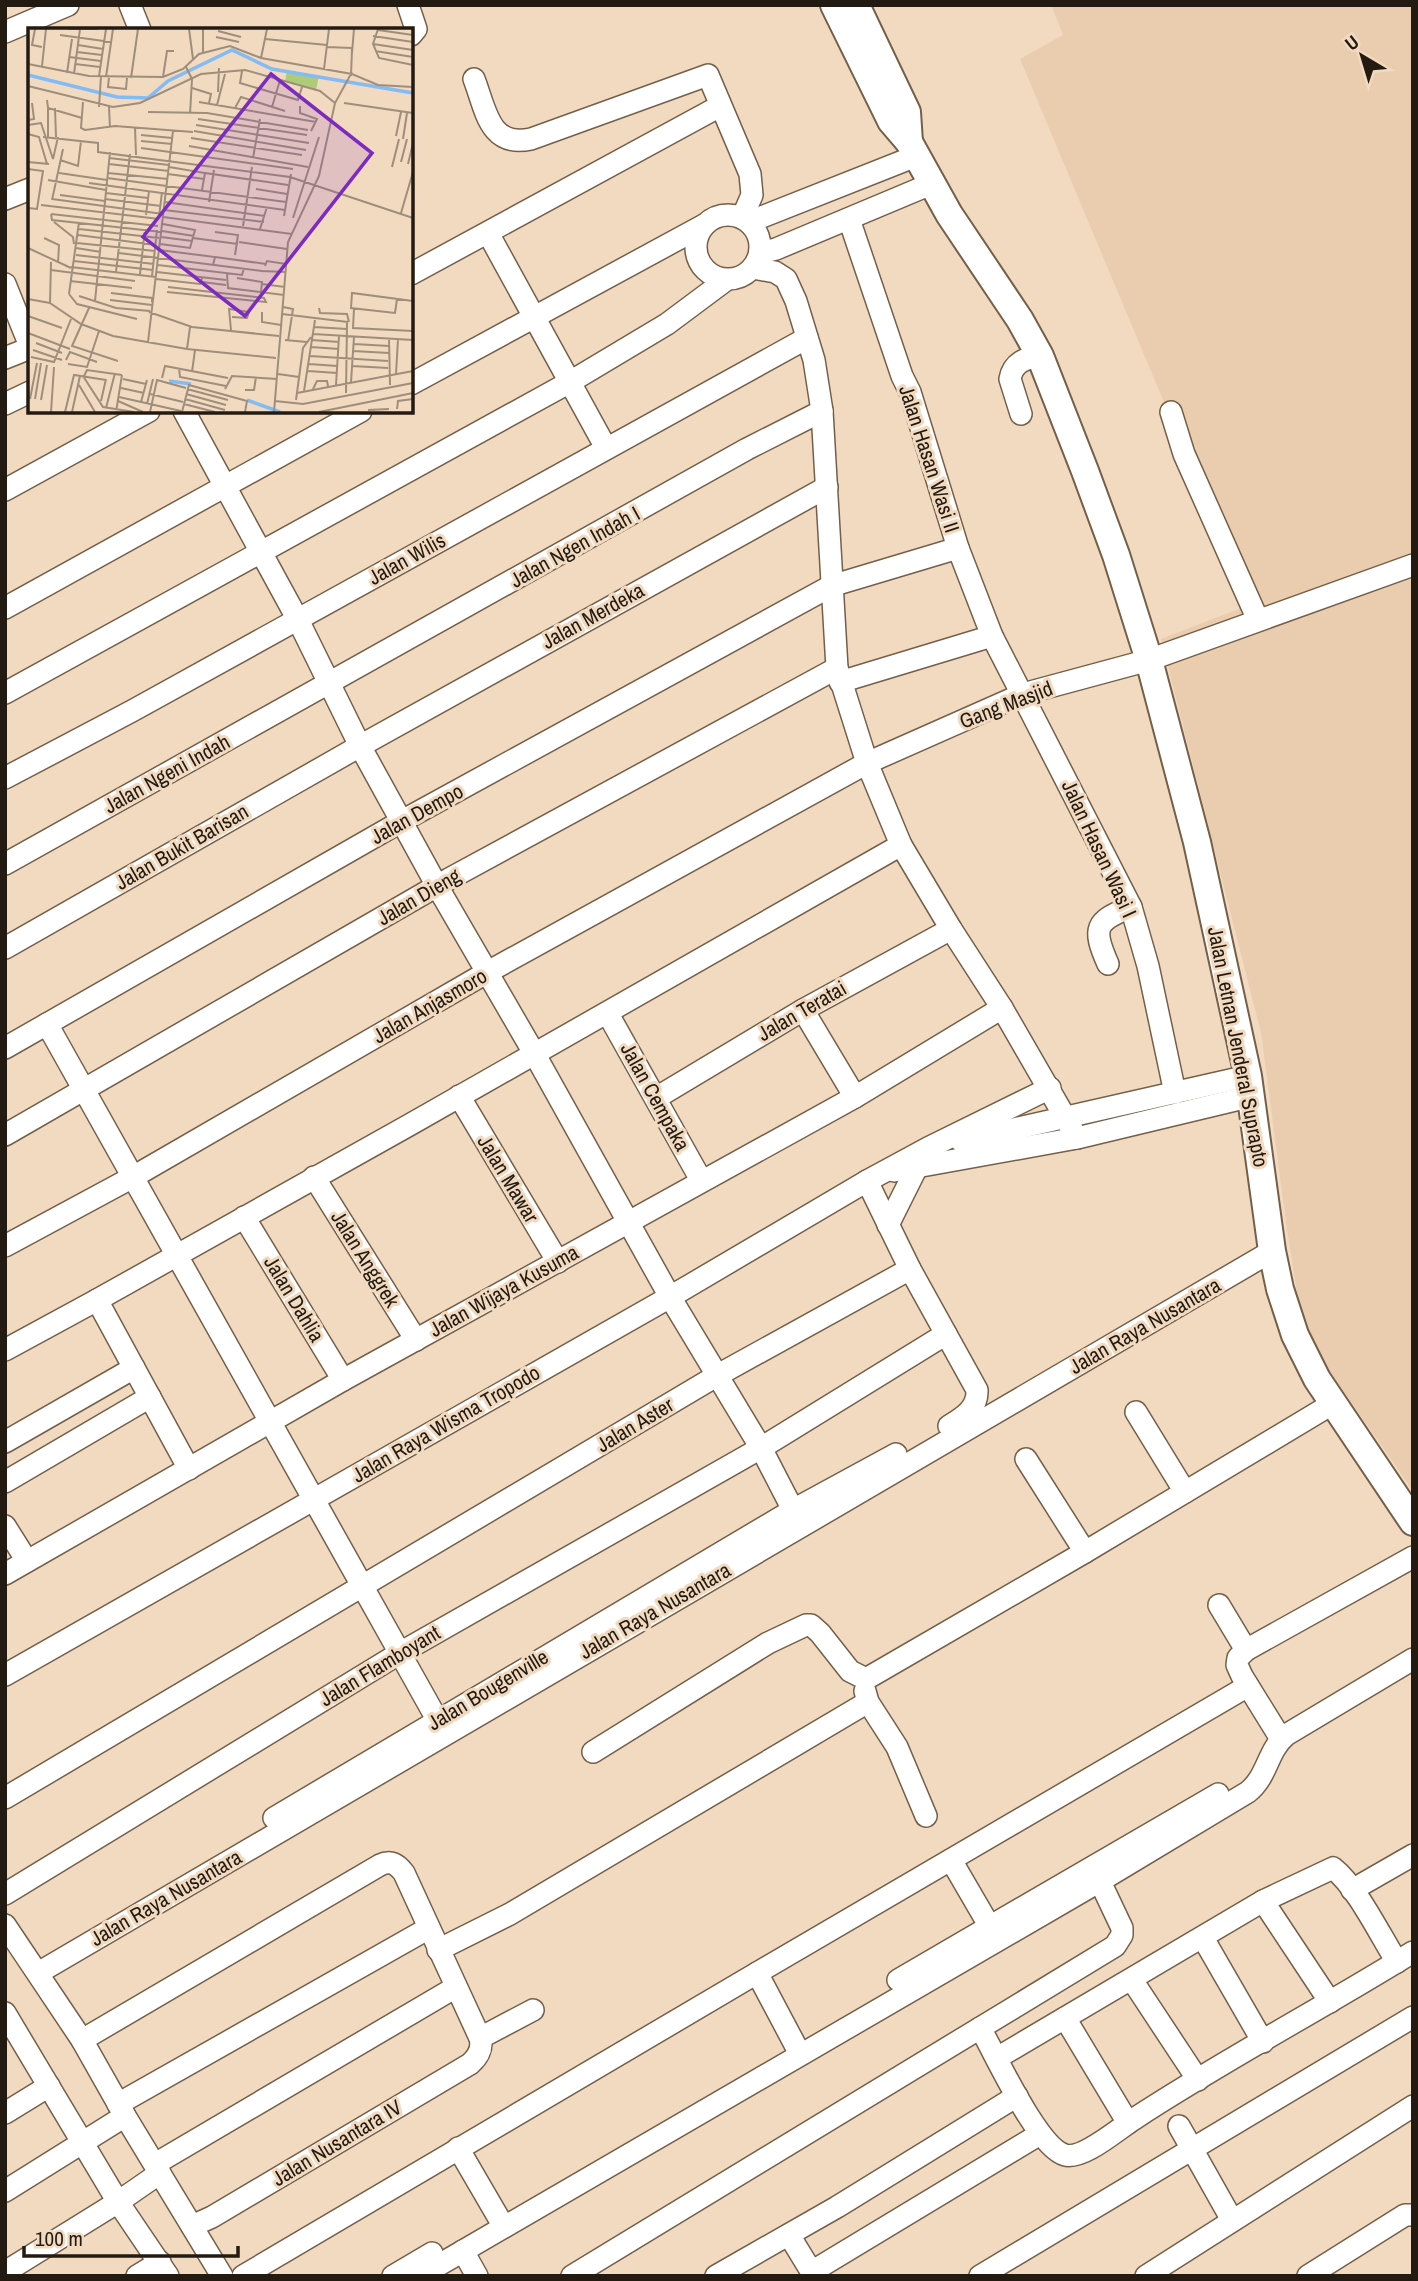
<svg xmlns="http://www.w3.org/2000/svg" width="1418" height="2281" font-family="'Archivo Narrow',sans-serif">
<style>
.built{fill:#eacdae}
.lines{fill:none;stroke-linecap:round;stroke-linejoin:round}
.minor-casing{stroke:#745f49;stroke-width:24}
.major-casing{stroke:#745f49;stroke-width:30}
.minor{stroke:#fff;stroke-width:21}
.major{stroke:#fff;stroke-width:26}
.labels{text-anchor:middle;stroke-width:6;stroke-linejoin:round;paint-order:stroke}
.street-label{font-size:21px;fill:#231b12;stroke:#f2dac1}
.inset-river{fill:none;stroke:#83bbf5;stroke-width:3.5}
.inset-road{fill:none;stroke:#9f8e7b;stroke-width:2}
.view{fill:#7b2cbf;fill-opacity:0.15;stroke:#7b2cbf;stroke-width:3.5}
.inset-edge{fill:none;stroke:#231b12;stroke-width:3.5}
</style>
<rect width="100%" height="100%" fill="#f2dac1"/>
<path class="built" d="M1051,5H1413V1491L1314,1349L1299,1305L1287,1230L1261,1033L1161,639L1249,605L1020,59L1063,35Z"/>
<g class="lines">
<defs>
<g id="minor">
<path d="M130,5L140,30"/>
<path d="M408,5L416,29L411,35"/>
<path d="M5,32L68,5"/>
<path d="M474,79C486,110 489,148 531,139L708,75L750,174L752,195L742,218"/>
<path d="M5,199L30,189"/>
<circle cx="728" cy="247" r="32"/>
<path d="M849,219L902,376L910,392L958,548L992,636L1131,907L1148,966L1175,1093"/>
<path d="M749,222L916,156"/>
<path d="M488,233L606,448"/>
<path d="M760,253L776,249L931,184"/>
<path d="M753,268L775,272L786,279L796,301L814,360L822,411L837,668L867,763L901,845L951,929L1002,1008L1077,1138"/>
<path d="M411,274L720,106"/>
<path d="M5,284L30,346"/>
<path d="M5,358L30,348"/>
<path d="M411,384L704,225"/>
<path d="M5,404L30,392"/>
<path d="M184,411L298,620L360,746L437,886L534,1053L670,1297L761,1448L793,1510"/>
<path d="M1171,412L1184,454L1258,620"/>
<path d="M1021,414L1010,379C1013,362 1026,358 1040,356"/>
<path d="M5,490L149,411"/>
<path d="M5,608L361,411"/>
<path d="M840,682L992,636"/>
<path d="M5,693L570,382L667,324L726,280"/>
<path d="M5,778L132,711L807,338"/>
<path d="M5,864L747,449L822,411"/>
<path d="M5,948L360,746L827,487"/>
<path d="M1108,964C1092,928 1095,921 1131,907"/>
<path d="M803,1010L855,1097"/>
<path d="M608,1014L701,1180"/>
<path d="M47,1024L438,1721"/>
<path d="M5,1048L402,821L831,586L958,548"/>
<path d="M459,1096L558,1262"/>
<path d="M656,1098L803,1010L951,929"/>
<path d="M5,1135L449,879L837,668"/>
<path d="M961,1141L1248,1076"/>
<path d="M894,1171L1077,1138L1252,1096"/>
<path d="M314,1177L416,1340"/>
<path d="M867,1181L910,1269L977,1390C978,1408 964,1417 949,1426"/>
<path d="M244,1217L343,1380"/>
<path d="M888,1225L916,1169"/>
<path d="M5,1246L133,1177L486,973L867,763L1023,694L1149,660L1413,565"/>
<path d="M97,1300C366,1150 634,999 901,845"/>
<path d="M5,1350L97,1300L189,1469"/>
<path d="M1136,1412L1185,1492"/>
<path d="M5,1442L134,1368"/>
<path d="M1026,1459L1085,1552"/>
<path d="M5,1482L150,1397"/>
<path d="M5,1526L27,1561"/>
<path d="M5,1574L343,1380L855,1097L1002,1008"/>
<path d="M1219,1605L1246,1650"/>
<path d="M5,1675L670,1297L867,1181L928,1148L1050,1088"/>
<path d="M866,1679L1085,1552L1332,1404"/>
<path d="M865,1691L868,1702L897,1747L926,1816"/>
<path d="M1281,1739L1242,1676L1237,1665L1238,1658L1246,1650L1413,1557"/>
<path d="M593,1752L768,1643L806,1625H811L820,1633L850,1671L866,1679"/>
<path d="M5,1798L718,1375L910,1269"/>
<path d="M274,1818L793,1510L896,1454"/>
<path d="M951,1860L990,1927"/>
<path d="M1352,1890L1413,1855"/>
<path d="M5,1894L400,1653L761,1448L946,1334"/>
<path d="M1263,1901L1330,2002"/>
<path d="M5,1925L82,2040L125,2116L222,2276"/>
<path d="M1203,1938L1263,2042"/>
<path d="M438,1950L510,1914L868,1702"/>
<path d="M38,1973L1272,1251"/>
<path d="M757,1973L1248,1686"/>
<path d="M898,1980L1218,1794"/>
<path d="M1132,1980L1198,2080"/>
<path d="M5,2013L118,2202L168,2276"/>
<path d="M1065,2018L1128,2123"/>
<path d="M980,2028C996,2055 1037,2147 1065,2155C1083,2160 1118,2129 1134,2119C1224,2060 1321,2009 1413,1952"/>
<path d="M480,2038L533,2010"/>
<path d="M82,2040L380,1865C391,1860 397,1864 404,1873L480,2038C483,2048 478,2057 470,2064L212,2217L192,2226"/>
<path d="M997,2058L1263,1901L1333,1868C1357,1887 1380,1935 1397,1962"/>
<path d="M118,2104L429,1928"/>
<path d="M5,2113L49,2086"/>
<path d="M1179,2126L1232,2220"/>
<path d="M458,2148L504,2227"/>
<path d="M155,2164L456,1987"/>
<path d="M5,2191L125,2116"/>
<path d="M789,2235L814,2276"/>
<path d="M463,2251L477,2276"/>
<path d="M813,2271L1040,2134"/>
<path d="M5,2272L118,2202L160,2173"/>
<path d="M137,2276L160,2262"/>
<path d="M243,2276L757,1973L800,2054"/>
<path d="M393,2276L432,2253"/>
<path d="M420,2276L1100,1881L1248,1792C1268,1776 1267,1751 1286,1735L1413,1659"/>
<path d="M572,2276L1115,1946L1122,1935V1928L1095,1871"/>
<path d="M716,2276L837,2207L1017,2096"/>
<path d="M980,2276L1413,2017"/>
<path d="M1146,2276L1413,2106"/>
<path d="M1308,2276L1405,2215H1413"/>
</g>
<g id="major">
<path d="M834,5L891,121L909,142L949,214L1020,320L1040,356L1085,471L1116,555L1149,660L1197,842L1248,1076L1272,1251L1280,1289L1295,1335L1317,1379L1413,1522"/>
<path d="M856,5L907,112L909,142"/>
</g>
</defs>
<use href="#minor" class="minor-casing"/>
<use href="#major" class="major-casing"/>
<use href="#minor" class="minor"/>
<use href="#major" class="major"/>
</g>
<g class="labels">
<g class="street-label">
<text transform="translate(929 459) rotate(72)" y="7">Jalan Hasan Wasi II</text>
<text transform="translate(575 547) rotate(-29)" y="7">Jalan Ngen Indah I</text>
<text transform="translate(407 559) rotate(-29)" y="7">Jalan Wilis</text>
<text transform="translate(593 616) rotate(-29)" y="7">Jalan Merdeka</text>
<text transform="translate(1006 705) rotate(-21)" y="7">Gang Masjid</text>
<text transform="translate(167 774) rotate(-29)" y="7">Jalan Ngeni Indah</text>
<text transform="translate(417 814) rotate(-29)" y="7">Jalan Dempo</text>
<text transform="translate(182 847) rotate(-30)" y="7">Jalan Bukit Barisan</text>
<text transform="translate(1099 849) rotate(65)" y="7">Jalan Hasan Wasi I</text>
<text transform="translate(419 897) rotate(-30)" y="7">Jalan Dieng</text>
<text transform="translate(430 1006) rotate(-30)" y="7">Jalan Anjasmoro</text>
<text transform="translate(802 1011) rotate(-30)" y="7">Jalan Teratai</text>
<text transform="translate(1238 1047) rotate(79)" y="7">Jalan Letnan Jenderal Suprapto</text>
<text transform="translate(655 1097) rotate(61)" y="7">Jalan Cempaka</text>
<text transform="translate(508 1179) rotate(59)" y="7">Jalan Mawar</text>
<text transform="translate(365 1259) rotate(58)" y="7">Jalan Anggrek</text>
<text transform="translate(504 1291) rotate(-29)" y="7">Jalan Wijaya Kusuma</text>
<text transform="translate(294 1299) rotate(59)" y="7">Jalan Dahlia</text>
<text transform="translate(1145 1326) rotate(-30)" y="7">Jalan Raya Nusantara</text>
<text transform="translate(446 1424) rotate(-30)" y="7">Jalan Raya Wisma Tropodo</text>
<text transform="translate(635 1425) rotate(-31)" y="7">Jalan Aster</text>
<text transform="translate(655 1611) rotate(-30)" y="7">Jalan Raya Nusantara</text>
<text transform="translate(380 1666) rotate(-31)" y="7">Jalan Flamboyant</text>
<text transform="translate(488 1690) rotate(-31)" y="7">Jalan Bougenville</text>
<text transform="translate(166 1898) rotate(-30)" y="7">Jalan Raya Nusantara</text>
<text transform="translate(337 2143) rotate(-31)" y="7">Jalan Nusantara IV</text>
</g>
</g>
<g transform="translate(28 28)">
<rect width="385" height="385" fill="#f2dac1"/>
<path d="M259,43L291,48L288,62L257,53Z" fill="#aecc77"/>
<path class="inset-river" d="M0,47L89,69L120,70L140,53L204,22L244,41L385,65M141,353L163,356M219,372L252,384"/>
<path class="inset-road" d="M7,1L4,17L14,19M40,1H70M161,1L165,31M350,1L345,16L351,30L385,37M350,2L385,7M190,3L213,9M32,7L83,14M345,8L385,14M188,9L211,14M237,11L299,17M345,16L385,22M50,17L75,21M299,19L324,20M347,23L385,29M49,24L74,27M175,24V1M324,25L326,1M41,29L73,33M233,30L239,1M0,36L61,48L135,49L155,41L171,26L202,18L233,30L324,46L350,57L385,59M47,36L72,39M14,38L18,1M158,39L164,51L162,86M296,41L301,1M214,43L212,55L270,72L274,59M39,45L44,11M46,46L52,1M71,48L78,1M323,48L324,21M78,49L85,1M81,49L80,59L98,61L99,50M135,49L139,23H146M103,50L110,1M0,58L85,79L112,75L173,46L217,42L292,63L307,75M164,60L183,66L181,75M190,64L191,40M19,72L20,80L54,90M55,74L53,100L57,102M171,74L288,94M316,75L385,85M189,77L197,46M272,78V85L289,91L283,103M71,79L73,48M81,79L82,100M244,79L252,52M20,80V109M27,80L28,109M207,80L213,69L257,83M120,84L179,85L280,102M170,91L279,107M0,92L6,91L4,75M0,97L13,95L25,131M168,97L281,115M107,99L108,127M57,102L87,98L165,104M166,103L278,122M0,106L11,109L19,136M113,107L144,110M368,108L373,84M15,109L70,115V124L262,149L385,190M163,110L274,127M375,111L379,85M113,113L144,116M161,118L280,139M113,120L265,141M81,130L141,137M225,130L232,91M25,131L30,109M32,132L50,138L53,113M0,134L21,136M373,134L379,111M81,136L141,143M380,136L385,115M141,139L177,145L174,162M364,139L371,111M0,141L15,143L9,181L0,180M31,145L79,152M80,145L140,151M177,145L260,157M140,146L176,151M79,150L258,174M20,152L78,162M61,155L257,182M228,161L259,166M78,165L120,170M32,167L77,173M24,171L135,186M77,171L133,178M24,172L35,121M137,174L237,188M181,174L186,142M13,177L131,191M136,182L236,194M373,185L385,144M23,186L24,192L134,204M23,186L130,198M118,187L121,163M256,188L263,146M131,189L134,164M135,189L264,206M265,190L291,109M26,194L45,209L46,216M215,198L224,139M51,201L131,210M232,201L239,179M134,203L166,208M187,204L210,207L207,227M50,207L128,217M133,209L164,213M16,210L31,217L30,235M165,210L210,216M211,214L259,221M49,215L127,223M132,216L162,220L167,202L135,196M0,220L43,240M48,220L73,224M131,222L187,229L185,237M91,225L234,243M48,227L126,236M187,229L238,236M46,233L125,242M23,234L22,275L53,296L85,308L159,321L248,330M130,237L214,247L216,240M237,238L239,233L258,236M43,239L128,249M23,242L107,253M233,243L258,244M88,244L102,126M129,244L198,252M112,246L117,201M199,246L200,260L256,267M124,248L129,202M209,250L234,254L233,264M128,251L172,256L174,250M42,253L104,260M174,254L198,257M234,256L257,259M139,264L238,274L236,270L140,259M83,265L124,270V274M41,266L51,194M41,266L49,276L109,291M51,268L88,280L122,283M0,271L22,275M369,271L367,285L323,280L324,265L385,273M82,272L124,277M67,273L82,124M255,279L265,281L260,313M61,280L44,318L90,333M291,280L292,285L319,286L321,294M326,281L325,300L385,303M121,284L164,299L251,308M234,284V294L253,297M254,286L320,294M0,288L34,300M286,299L319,301M203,302L201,281L221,284L219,290L204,289M0,305L42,321M285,306L385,312M361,311L362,357M257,312L279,314M284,312L311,314M120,314L145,103M8,315L34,325M326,316L361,318M283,319L311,321M159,321L162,299M5,322L34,332M325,323L361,325M282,328L360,333M3,329L26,334L43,291M38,332L42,324L69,334M40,336L59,339L71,303M281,336L309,338M324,338L360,340M151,340L152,349L198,358M280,343L309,345M164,344L167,322M250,346L271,349M368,346L370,311M55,348L75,379L106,384M56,348L59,342L94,347M134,350L137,338L200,350M95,351L118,356M323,354L326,309M51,357L67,384M308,357L311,308M93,360L116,365M159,361L200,372M197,361L204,348L249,351M285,361L289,353H299L300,358M217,362H226L228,349M276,363L287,292M269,365L385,343M318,365L319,294M122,366L155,374M158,366L198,377M91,369L153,383M2,371L9,335M7,371L13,335M157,371L197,382M13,372L19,337M268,372L275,320L283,309M73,373L78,351M90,373L115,384M247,373L275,376L385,355M113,374L119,352M119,376L125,351M156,376L187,384M78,380L87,345M369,381L370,373L385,371M340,382L361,381M23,384L26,339M37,384L46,347L78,352M44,384L52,348M88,384L94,347M122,384L129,352L158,360M154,384L161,357L219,373L217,384M246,384L260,214L291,148L307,75L324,44M291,384L385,365"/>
<path class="view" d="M243,46L344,125L217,288L115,209Z"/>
<rect width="385" height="385" class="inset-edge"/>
</g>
<rect width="1418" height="2281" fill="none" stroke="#231b12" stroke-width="14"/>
<g transform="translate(1362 56) rotate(322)" stroke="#f2dac1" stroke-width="5" paint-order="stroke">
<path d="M0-5L12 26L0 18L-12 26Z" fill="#231b12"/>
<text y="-10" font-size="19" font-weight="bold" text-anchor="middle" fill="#231b12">U</text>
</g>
<path d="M24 2246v10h214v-10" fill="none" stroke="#231b12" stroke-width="3.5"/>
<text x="35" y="2246" font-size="21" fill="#231b12" stroke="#f2dac1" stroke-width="5" paint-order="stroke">100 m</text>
</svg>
